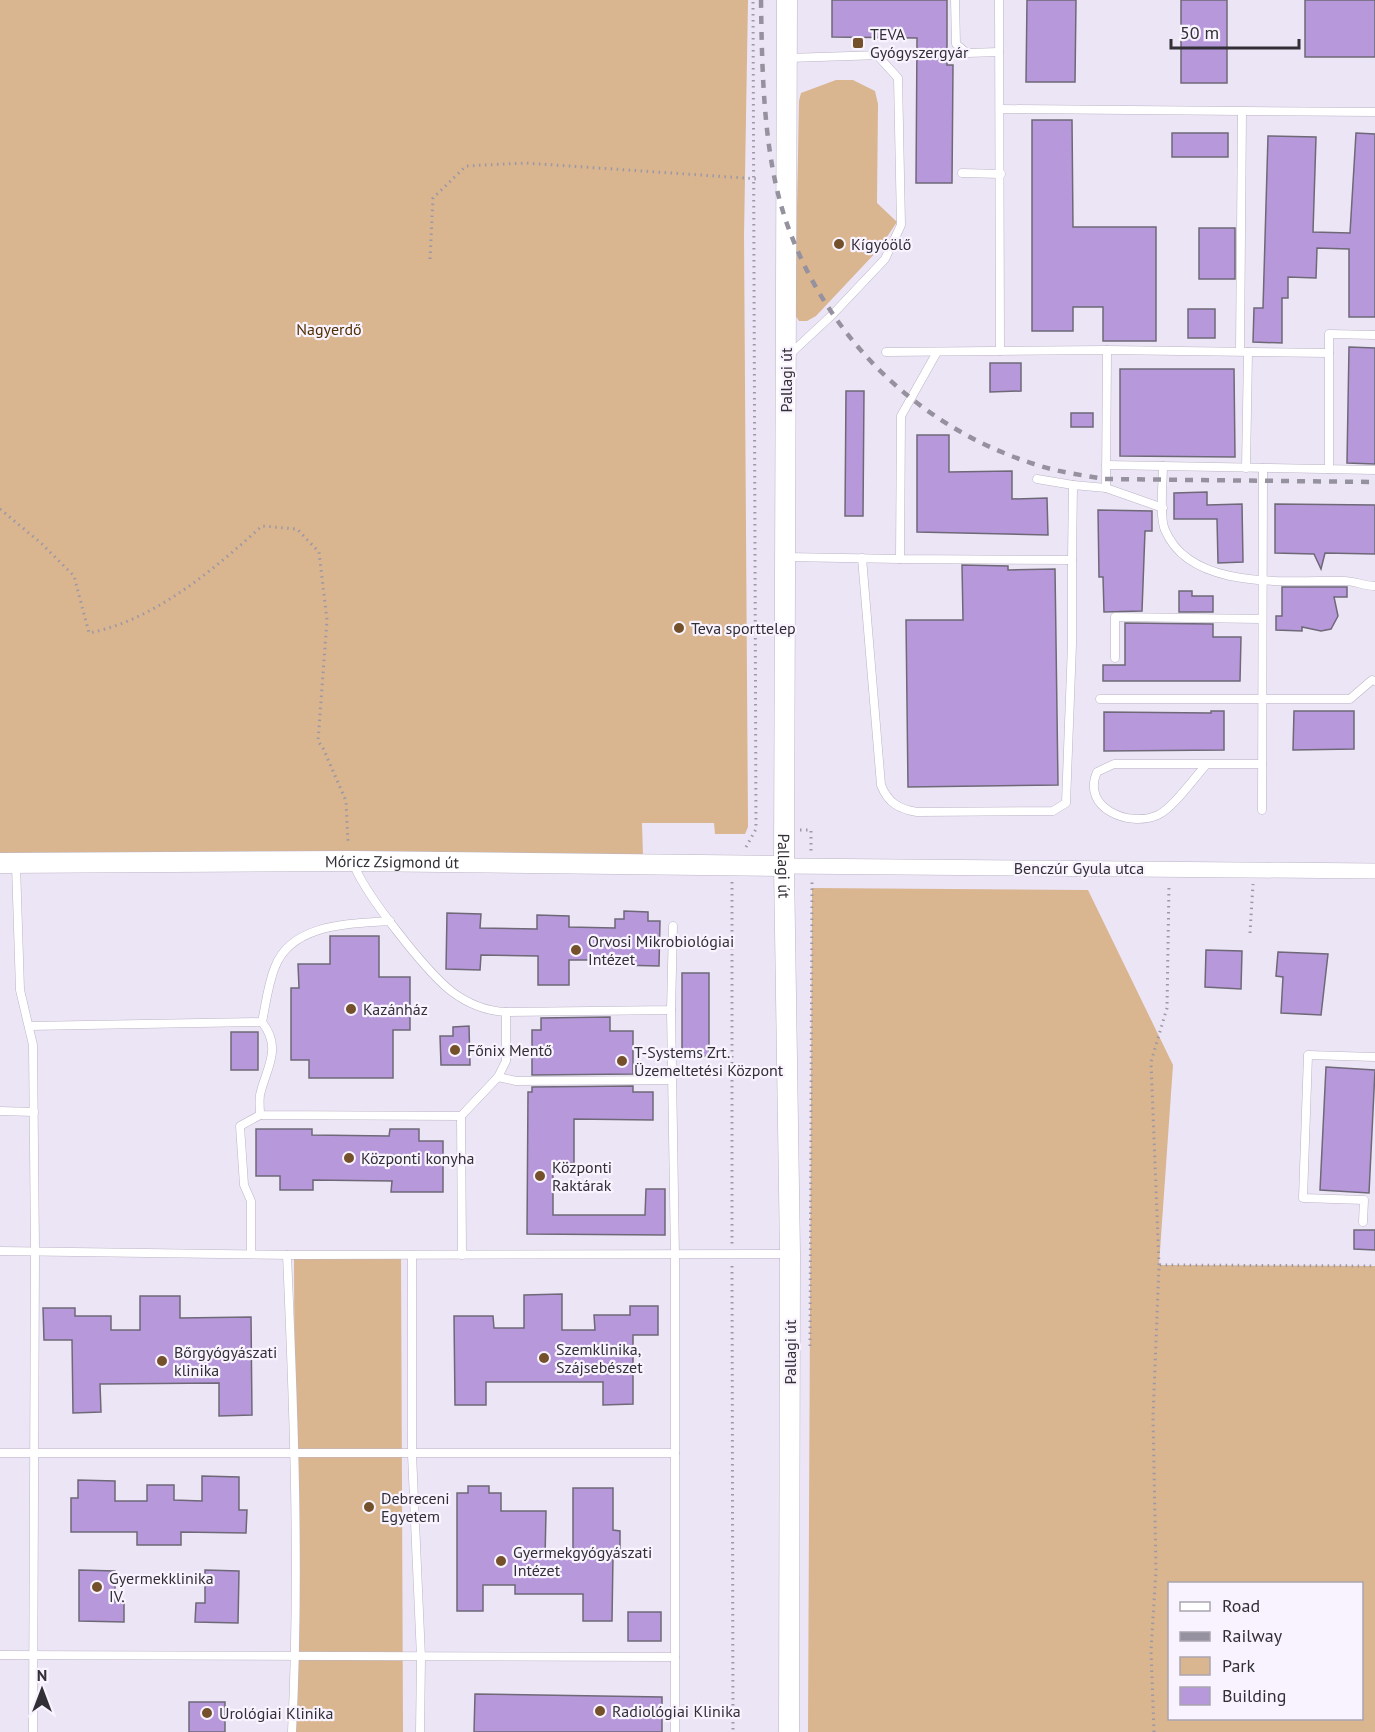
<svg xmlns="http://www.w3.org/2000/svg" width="1375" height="1732" font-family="'PT Sans',sans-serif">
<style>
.green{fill:#d9b590;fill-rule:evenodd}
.building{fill:#b799db;stroke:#6e6877;stroke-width:1.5}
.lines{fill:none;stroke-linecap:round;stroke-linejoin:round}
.service-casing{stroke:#bbb4c5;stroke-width:9}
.minor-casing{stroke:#bbb4c5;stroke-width:16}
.tertiary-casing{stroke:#bbb4c5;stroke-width:21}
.path{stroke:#9d98a5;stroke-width:3;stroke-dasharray:1.5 4.5;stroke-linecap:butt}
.service{stroke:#fff;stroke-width:8}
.minor{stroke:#fff;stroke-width:15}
.tertiary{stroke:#fff;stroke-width:20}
.rail{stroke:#96919e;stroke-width:4.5;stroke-dasharray:8 8;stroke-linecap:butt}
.poi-dot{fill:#74512a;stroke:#f8f3fe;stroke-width:2}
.labels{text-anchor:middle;stroke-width:4.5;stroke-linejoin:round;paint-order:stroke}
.poi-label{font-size:16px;fill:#322f36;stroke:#f8f3fe;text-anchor:start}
.park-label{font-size:16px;fill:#522f00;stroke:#f8f3fe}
.street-label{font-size:16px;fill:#322f36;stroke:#f8f3fe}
</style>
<rect width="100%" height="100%" fill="#ece5f6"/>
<g class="green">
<path d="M0,0H748L744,235L748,827L745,834H715L714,823H642L643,856L0,853Z"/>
<path d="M836,80H853L875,91L878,104L877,203L897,222L878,250L816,316L807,321H799L795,315L799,101L801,93Z"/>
<path d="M812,888L1088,890L1173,1065L1159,1265L1375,1266V1732H808ZM1170,1584H1362V1718H1170Z"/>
<path d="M294,1255H401L403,1732H296Z"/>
</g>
<g class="building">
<path d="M832,0H947V65H953L952,183H916L917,38L832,37Z"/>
<path d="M1027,0H1076L1075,82H1026Z"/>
<rect x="1181" y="0" width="46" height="83"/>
<rect x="1305" y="0" width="70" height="57"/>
<path d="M1032,120H1072L1073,227H1156V341H1103V307H1073V331H1032Z"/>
<rect x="1172" y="133" width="56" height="24"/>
<path d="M1356,133L1375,134V317H1349V249L1317,248L1316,278L1288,277V298H1282V343L1253,342L1254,308H1263L1268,136L1316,137L1313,232L1350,233Z"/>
<rect x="1199" y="228" width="36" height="51"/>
<rect x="1188" y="309" width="27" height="29"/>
<path d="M1349,347L1375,348V464L1347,463Z"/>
<path d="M990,363H1021V391L990,392Z"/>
<path d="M1120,369H1234L1235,457L1120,456Z"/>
<path d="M846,391H864L863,516H845Z"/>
<rect x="1071" y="413" width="22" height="14"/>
<path d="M917,435H949V472L1012,471V499L1047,498L1048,535L917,532Z"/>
<path d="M1207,492V505L1242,504L1243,562L1218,563L1217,519H1174V493Z"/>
<path d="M1275,504L1375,505V554L1325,553L1321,569L1314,554L1275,553Z"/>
<path d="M1098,510L1152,511V531H1145L1142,611L1104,612L1103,577H1099Z"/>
<path d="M962,565L1008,566V570L1055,569L1058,785L908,787L906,620H963Z"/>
<path d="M1282,587H1347V597H1334L1338,616L1331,629L1321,631L1302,627V631L1276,630V616H1282Z"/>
<path d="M1179,591H1192V596H1213V612H1179Z"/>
<path d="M1125,623L1213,624V637H1241L1240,681H1103V665H1125Z"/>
<path d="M1211,711H1224V750L1104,751V712L1211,713Z"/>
<path d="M1294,711H1354V749L1293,750Z"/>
<path d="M624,911L648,912V921H660L659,966L616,965V960H569V985H538V956L481,955L480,970L446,969L447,913L481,914L480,928L537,929V915L569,916V927L615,928V919H624Z"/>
<path d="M330,936H379V977H410V1030H393V1078H309V1060H291V988H299L298,964H330Z"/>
<path d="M1206,950L1242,951L1241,989L1205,987Z"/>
<path d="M1278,952L1328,954L1321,1015L1281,1013L1283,977L1276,976Z"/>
<rect x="682" y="973" width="27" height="83"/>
<path d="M610,1017V1031H633V1074L532,1075V1030H541V1018Z"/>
<path d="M469,1026L470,1065H441L440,1036H453V1027Z"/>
<rect x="231" y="1032" width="27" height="38"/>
<path d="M1326,1067L1375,1070L1369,1193L1320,1190Z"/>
<path d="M633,1086V1092H653V1120L574,1119V1163H553V1215H645L646,1189H665V1235L527,1234L528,1092H532V1087Z"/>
<path d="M256,1129H312V1135L389,1136L390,1129H419V1141H443V1192H391L392,1181L313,1180V1190H280V1176H256Z"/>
<path d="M1354,1230H1375V1250L1354,1249Z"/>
<path d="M562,1294V1330H595L594,1315H630V1306H658V1335H633V1404L603,1405V1382H486V1405H455L454,1316H493L494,1328H524V1295Z"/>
<path d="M140,1296H180V1318L251,1317L252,1415L219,1416V1383L100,1384L101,1412L73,1413L72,1340H44L43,1308H75V1316H111V1330H140Z"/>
<path d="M202,1476L239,1477V1510H247L246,1533L181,1532V1545H137V1532H71V1498H78V1480L115,1481V1501H147V1485H174V1500L202,1501Z"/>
<path d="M468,1486H489V1493H501V1511H546L545,1559H573V1488H613V1530L620,1531V1556H613L612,1621H583V1594H515V1585H483V1611H457V1493H468Z"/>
<path d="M79,1570L115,1571V1602H124V1622L79,1621Z"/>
<path d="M205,1570L239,1571L238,1623L195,1622L196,1603H205Z"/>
<rect x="628" y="1612" width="33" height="29"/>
<path d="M475,1694L662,1697V1732H474Z"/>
<rect x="189" y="1702" width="36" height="30"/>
</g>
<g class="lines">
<defs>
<g id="service">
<path d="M955,0L956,44L967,53L999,52"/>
<path d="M999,0L1000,351"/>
<path d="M788,58L912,54"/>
<path d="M1001,109L1375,112"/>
<path d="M962,173L1001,174"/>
<path d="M1240,351L1242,113"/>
<path d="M886,352L1107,350L1329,353V334L1375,335"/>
<path d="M937,352L901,416L900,559L1072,560L1073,485L1106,488L1107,350"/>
<path d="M789,355L832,315L885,259L901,225L898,78L877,55"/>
<path d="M1106,465L1375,470"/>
<path d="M1163,466C1163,482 1159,517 1165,530C1191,592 1290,580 1344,581C1355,581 1364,586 1375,586"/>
<path d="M1246,468L1248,352"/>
<path d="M1329,469V353"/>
<path d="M1037,479L1073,485"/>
<path d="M1106,488L1163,508"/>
<path d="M786,557L900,559"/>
<path d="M862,558L881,785C888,803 899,809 917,812L1053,811L1066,803L1072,644V560"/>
<path d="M1115,658V617L1262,619"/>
<path d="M1100,699H1350L1372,680L1375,681"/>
<path d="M1206,765C1194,778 1173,808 1158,815C1129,828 1081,808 1097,772L1114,764H1262"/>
<path d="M1262,810L1263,468"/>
<path d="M353,862C362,891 426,971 451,991C468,1004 485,1011 506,1012"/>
<path d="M16,865L20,990L33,1045L35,1251L33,1732"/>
<path d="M671,1010L675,1256V1732"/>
<path d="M262,1022C266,1003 268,984 275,967C292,923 350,924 390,921"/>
<path d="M29,1026L262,1022C283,1049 266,1068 260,1095C259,1101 260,1109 260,1115L461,1116L462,1255"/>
<path d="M498,1077L516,1081L671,1080"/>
<path d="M0,1111L34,1112"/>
<path d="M461,1116L498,1077L506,1061V1012L671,1010L673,926"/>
<path d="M1363,1222L1364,1200L1303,1198L1308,1055L1375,1057"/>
<path d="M0,1251L294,1255L790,1254"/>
<path d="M251,1254V1201L244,1185L240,1126L260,1115"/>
<path d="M287,1255C294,1414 300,1573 292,1732"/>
<path d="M412,1255V1454L421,1657L420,1732"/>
<path d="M0,1453H675"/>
<path d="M0,1655L675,1657"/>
</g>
<path id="minor" d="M784,866L1375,871"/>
<g id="tertiary">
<path id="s1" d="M787,0L784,866L790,1254L789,1732"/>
<path id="s2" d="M0,863L353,861L784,866"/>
</g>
</defs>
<use href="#service" class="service-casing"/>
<use href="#minor" class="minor-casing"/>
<use href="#tertiary" class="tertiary-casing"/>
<g class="path">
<path d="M430,259L433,198L466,166L525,163L759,179"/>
<path d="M0,509L42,544L74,576L89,633C155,620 213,570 262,526L297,529L319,552L327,620L318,741L323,748L346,801L348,843"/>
<path d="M800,830H811V851"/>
<path d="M746,847L756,829L753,0"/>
<path d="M732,882V1244"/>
<path d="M1250,933L1253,884"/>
<path d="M1159,1265L1151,1062L1167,1008L1169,885"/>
<path d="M732,1266L733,1732"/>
<path d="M810,1346L812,882"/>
<path d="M1154,1732L1151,1650L1156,1570L1153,1417L1159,1265L1375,1266"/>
</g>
<use href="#service" class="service"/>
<use href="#minor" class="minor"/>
<use href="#tertiary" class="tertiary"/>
<path class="rail" d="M761,0C762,70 763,154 786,221C826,337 918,427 1034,464C1057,472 1082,475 1105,479L1375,482"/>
</g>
<g class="poi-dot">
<rect x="852" y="37" width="12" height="12" rx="3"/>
<circle cx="839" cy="244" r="6"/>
<circle cx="679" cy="628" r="6"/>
<circle cx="576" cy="950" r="6"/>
<circle cx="351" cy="1009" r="6"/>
<circle cx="455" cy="1050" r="6"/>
<circle cx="622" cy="1061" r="6"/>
<circle cx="349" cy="1158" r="6"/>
<circle cx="540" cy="1176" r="6"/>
<circle cx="544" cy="1358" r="6"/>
<circle cx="162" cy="1361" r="6"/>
<circle cx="369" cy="1507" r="6"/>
<circle cx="501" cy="1561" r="6"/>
<circle cx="97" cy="1587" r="6"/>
<circle cx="600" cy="1711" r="6"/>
<circle cx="207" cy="1713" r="6"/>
</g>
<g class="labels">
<g class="poi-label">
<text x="870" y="40">TEVA<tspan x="870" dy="18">Gyógyszergyár</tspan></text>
<text x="851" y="250">Kígyóölő</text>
<text x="691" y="634">Teva sporttelep</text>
<text x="588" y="947">Orvosi Mikrobiológiai<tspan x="588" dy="18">Intézet</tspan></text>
<text x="363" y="1015">Kazánház</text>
<text x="467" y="1056">Főnix Mentő</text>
<text x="634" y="1058">T-Systems Zrt.<tspan x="634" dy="18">Üzemeltetési Központ</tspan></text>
<text x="361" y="1164">Központi konyha</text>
<text x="552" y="1173">Központi<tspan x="552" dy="18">Raktárak</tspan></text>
<text x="556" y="1355">Szemklinika,<tspan x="556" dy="18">Szájsebészet</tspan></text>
<text x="174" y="1358">Bőrgyógyászati<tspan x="174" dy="18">klinika</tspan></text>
<text x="381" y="1504">Debreceni<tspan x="381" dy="18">Egyetem</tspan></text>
<text x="513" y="1558">Gyermekgyógyászati<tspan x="513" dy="18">Intézet</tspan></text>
<text x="109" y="1584">Gyermekklinika<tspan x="109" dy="18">IV.</tspan></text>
<text x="612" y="1717">Radiológiai Klinika</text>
<text x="219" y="1719">Urológiai Klinika</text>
</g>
<g class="park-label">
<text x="329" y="335">Nagyerdő</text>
</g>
<g class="street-label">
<text transform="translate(786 380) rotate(-90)" y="6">Pallagi út</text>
<text dy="6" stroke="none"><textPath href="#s2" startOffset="392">Móricz Zsigmond út</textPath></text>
<text dy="6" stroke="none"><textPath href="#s1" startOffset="866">Pallagi út</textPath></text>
<text x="1079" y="874">Benczúr Gyula utca</text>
<text transform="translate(790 1352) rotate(-90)" y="6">Pallagi út</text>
</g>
</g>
<rect x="1168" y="1582" width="195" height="138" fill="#f8f3fe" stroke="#a9a5ae" stroke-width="1.5"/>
<rect x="1180" y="1602" width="30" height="9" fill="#ffffff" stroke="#a9a5ae" stroke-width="1.5"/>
<text x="1222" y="1612" font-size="18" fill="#322f36">Road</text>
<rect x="1180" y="1632" width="30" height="9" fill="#96919e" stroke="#a9a5ae" stroke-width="1.5"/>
<text x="1222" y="1642" font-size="18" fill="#322f36">Railway</text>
<rect x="1180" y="1657" width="30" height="18" fill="#d9b590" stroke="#a9a5ae" stroke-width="1.5"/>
<text x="1222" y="1672" font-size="18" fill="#322f36">Park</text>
<rect x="1180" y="1687" width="30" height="18" fill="#b799db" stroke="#a9a5ae" stroke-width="1.5"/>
<text x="1222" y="1702" font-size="18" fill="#322f36">Building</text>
<g transform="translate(42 1690)" stroke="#f8f3fe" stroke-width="4.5" paint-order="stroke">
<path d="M0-4.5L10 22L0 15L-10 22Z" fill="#322f36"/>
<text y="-9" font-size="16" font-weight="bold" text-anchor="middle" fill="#322f36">N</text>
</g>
<path d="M1171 39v9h128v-9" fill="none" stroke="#322f36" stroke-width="3"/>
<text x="1180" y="39" font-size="18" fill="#322f36" stroke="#f8f3fe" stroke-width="4.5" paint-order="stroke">50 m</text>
</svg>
